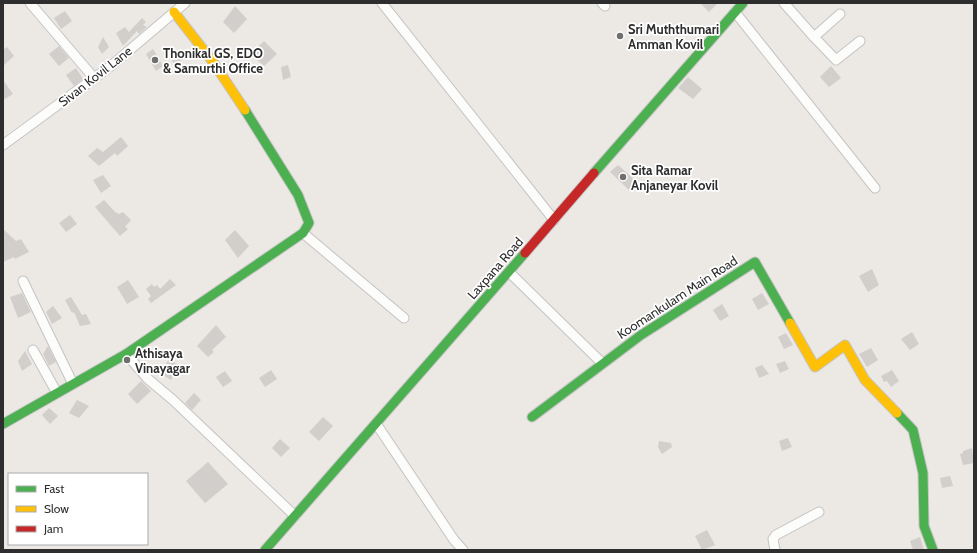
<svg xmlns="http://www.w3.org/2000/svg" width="977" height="553" font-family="Cabin,sans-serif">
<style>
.building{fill:#d1cecb}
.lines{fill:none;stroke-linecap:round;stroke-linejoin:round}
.street-casing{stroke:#c5c4c5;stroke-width:11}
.fast-casing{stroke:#c5c4c5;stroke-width:11}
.slow-casing{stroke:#c5c4c5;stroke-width:11}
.jam-casing{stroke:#c5c4c5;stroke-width:11}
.street{stroke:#fcfcfb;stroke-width:9}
.fast{stroke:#4caf50;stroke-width:9}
.slow{stroke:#ffc107;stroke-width:9}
.jam{stroke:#c62828;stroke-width:9}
.poi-dot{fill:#706f6e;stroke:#fff;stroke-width:1.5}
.labels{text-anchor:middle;stroke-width:3.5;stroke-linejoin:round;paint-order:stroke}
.poi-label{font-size:13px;font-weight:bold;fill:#2e2e2e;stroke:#fff;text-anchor:start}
.street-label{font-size:13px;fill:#2e2e2e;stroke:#fff}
</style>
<rect width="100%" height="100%" fill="#ece8e4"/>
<g class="building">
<path d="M700,3H718L709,12Z"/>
<path d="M235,6L247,19L234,33L223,22Z"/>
<path d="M65,11L72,21L61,29L54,18Z"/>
<path d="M142,18L146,22L143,25L147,27L139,34L137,31L123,46L116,33L125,27L129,32Z"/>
<path d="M103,37L109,47L102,54L98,47Z"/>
<path d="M264,41L277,54L264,66L250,54Z"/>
<path d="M59,46L69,58L59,66L49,54Z"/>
<path d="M7,47L14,56L3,66V50Z"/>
<path d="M153,49L163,66L156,71L146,54Z"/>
<path d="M181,50L186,57L175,65L170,58Z"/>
<path d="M288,65L291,77L283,80L281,67Z"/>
<path d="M831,66L841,78L829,87L820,77Z"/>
<path d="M76,68L83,79L74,86L66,75Z"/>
<path d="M688,77L702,89L693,99L678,88Z"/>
<path d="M3,80L13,94L3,100Z"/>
<path d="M121,137L128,146L117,156L115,153L99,166L88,156L97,148L103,152Z"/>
<path d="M618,165L636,181L629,190L610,172Z"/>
<path d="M103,175L111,186L101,193L93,180Z"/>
<path d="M104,200L115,212L119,214L123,212L131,220L125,227L128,229L120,236L95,207Z"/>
<path d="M70,215L77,224L66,232L59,223Z"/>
<path d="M3,229L16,241L21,239L29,252L15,259L14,257L3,262Z"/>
<path d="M235,230L249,246L238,258L225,240Z"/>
<path d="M872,269L879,285L868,292L859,276Z"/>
<path d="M170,279L176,285L151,303L148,299L151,296L146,289L152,284L154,287L157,285L160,289Z"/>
<path d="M128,280L139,297L127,304L117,287Z"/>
<path d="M22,293L31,312L18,318L10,297Z"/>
<path d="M762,293L769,304L758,310L752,299Z"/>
<path d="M71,297L82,315L86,314L91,324L80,326L74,312L72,313L65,300Z"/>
<path d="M722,304L729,316L720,321L713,310Z"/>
<path d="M53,306L62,318L52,324L46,312Z"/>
<path d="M216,325L226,337L212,350L214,352L208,357L197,346Z"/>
<path d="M912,332L919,344L910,350L901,339Z"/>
<path d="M786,333L793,345L784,349L778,337Z"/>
<path d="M48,346L56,362L49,366L43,354Z"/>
<path d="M871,348L878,360L867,367L859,354Z"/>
<path d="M25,351L32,364L22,371L18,361Z"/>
<path d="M169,359L180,366L171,380L160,373Z"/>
<path d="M785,361L789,369L780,373L776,364Z"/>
<path d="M762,365L769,374L759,378L755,368Z"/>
<path d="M271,370L277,379L265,387L259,378Z"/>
<path d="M892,370L899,381L891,387L887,381L884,382L881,376Z"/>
<path d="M225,371L232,381L223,387L216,377Z"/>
<path d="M141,381L151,391L137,404L128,394Z"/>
<path d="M194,393L201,400L192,410L185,403Z"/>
<path d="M77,400L89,406L79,418L69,413Z"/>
<path d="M49,408L58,416L50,424L42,415Z"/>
<path d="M323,417L333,426L319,441L309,432Z"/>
<path d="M788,438L792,447L782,451L779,441Z"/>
<path d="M280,439L290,448L281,457L272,448Z"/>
<path d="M659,441L671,443L672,447L662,454L658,447Z"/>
<path d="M972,448L974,463L963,465L960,454L963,453V451Z"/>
<path d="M208,462L228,484L205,503L186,481Z"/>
<path d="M950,476L953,486L942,488L940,478Z"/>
<path d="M707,530L715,545L702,550L695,536Z"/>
<path d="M920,537L924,550H913L910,541Z"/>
</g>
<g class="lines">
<defs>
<g id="street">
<path d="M30,3L94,78"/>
<path d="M382,3L554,220"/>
<path d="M602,3L605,6"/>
<path d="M784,3L814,37L840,14"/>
<path d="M735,12L875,188"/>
<path d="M814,37L836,60L860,41"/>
<path d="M3,145L112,65L185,3"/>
<path d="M303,233L404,318"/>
<path d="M509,272L602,363"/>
<path d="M23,281L73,384"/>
<path d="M33,350L57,393"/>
<path d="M126,354L148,379L173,400L295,516"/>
<path d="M377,425L454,540L463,550"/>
<path d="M775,550L773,539L776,535L819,512"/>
</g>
<g id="fast">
<path d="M594,173L743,3"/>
<path d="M897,413L913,430L923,473L924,526L933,550"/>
<path d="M532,417L641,335L755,262L790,323"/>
<path d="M3,424L126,354L303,233L309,223L298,195L245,110"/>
<path d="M265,550L525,253"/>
</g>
<g id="slow">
<path d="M174,12L213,62L245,110"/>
<path d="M790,323L815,367L845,345L865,380L897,413"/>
</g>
<path id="jam" d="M525,253L594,173"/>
</defs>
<use href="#street" class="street-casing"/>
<use href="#fast" class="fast-casing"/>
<use href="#slow" class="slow-casing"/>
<use href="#jam" class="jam-casing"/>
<use href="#street" class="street"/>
<use href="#fast" class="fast"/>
<use href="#slow" class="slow"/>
<use href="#jam" class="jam"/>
</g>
<g class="poi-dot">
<circle cx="620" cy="36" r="4"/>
<circle cx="155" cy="60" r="4"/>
<circle cx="623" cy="177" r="4"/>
<circle cx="127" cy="360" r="4"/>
</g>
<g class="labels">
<g class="poi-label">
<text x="628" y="34">Sri Muththumari<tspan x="628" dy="15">Amman Kovil</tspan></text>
<text x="163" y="58">Thonikal GS, EDO<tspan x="163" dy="15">&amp; Samurthi Office</tspan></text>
<text x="631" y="175">Sita Ramar<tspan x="631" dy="15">Anjaneyar Kovil</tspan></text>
<text x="135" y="358">Athisaya<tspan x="135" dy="15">Vinayagar</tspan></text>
</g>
<g class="street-label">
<text transform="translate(95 76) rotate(-38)" y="5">Sivan Kovil Lane</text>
<text transform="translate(495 268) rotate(-49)" y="5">Laxpana Road</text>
<text transform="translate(677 297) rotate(-33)" y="5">Koomankulam Main Road</text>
</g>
</g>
<rect width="977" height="553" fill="none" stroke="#2e2e2e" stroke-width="8"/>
<rect x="8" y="473" width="140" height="72" fill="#ffffff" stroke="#ababab"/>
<rect x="16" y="486" width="20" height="6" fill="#4caf50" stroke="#ababab"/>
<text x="44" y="493" font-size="12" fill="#2e2e2e">Fast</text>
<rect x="16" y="506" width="20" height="6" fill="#ffc107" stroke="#ababab"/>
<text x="44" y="513" font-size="12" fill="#2e2e2e">Slow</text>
<rect x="16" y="526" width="20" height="6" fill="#c62828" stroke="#ababab"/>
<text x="44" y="533" font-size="12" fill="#2e2e2e">Jam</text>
</svg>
